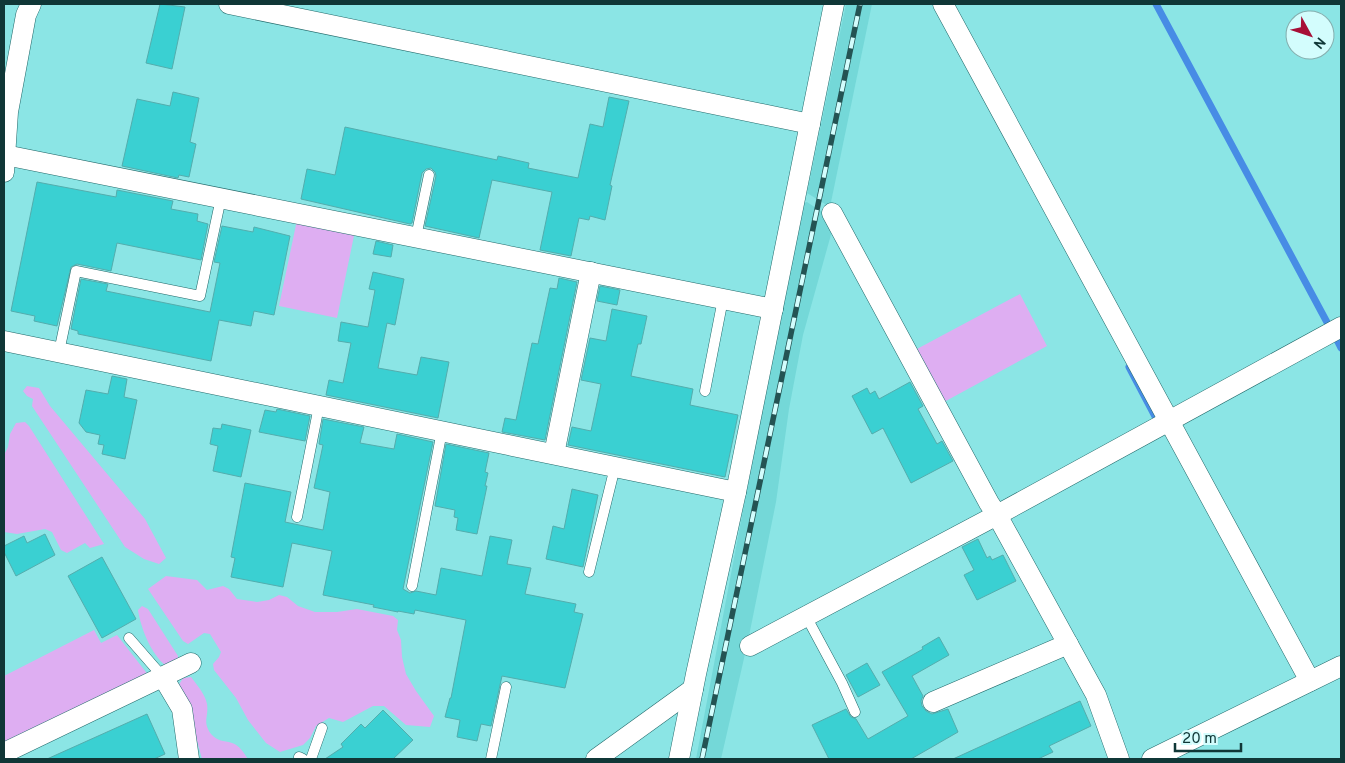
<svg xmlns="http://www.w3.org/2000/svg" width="1345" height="763" font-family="Overpass,sans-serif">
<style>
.built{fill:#74d8d8}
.green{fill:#deaef2}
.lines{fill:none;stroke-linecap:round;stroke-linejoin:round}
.stream{stroke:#478ce5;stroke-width:7}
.building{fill:#3ad0d2;stroke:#53adad}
.service-casing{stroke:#22696a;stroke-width:11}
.minor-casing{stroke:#22696a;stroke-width:21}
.service{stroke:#fff;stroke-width:10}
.minor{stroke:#fff;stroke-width:20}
.rail-casing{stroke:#245353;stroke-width:5.5}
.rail{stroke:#d3fdfd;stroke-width:4;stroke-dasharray:11;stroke-linecap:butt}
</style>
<rect width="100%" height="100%" fill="#8be5e5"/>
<g class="built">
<path d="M846,4H872L830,207L807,193Z"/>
<path d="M807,202L828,216L832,231L803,335L789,409L776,502L748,641L721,759H696L801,204Z"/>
</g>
<g class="green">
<path d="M297,220L355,231L337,318L279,306Z"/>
<path d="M1020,294L1047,346L944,402L915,350Z"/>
<path d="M27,386L39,388L50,406L145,519L166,558L159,564L144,559L125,547L32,406L33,399L27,396L23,391Z"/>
<path d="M25,422L29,426L104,544L90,548L85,543L67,553L61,550L52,532L45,529L17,534L4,532V455L8,447L10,434L16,423Z"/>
<path d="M166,576L197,580L207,590L223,586L229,589L237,599L257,602L269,600L279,595L287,597L298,606L315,612H337L357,609L393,616L398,620L397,630L401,640L402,657L406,674L416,691L434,716L430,727L406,725L384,706H373L343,722L329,718L316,726L310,738L303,745L280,752L266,743L248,720L236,698L214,670L213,664L219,657L221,652L210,634L204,633L188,644L183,641L148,589Z"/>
<path d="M142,606L148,609L178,656V661L166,666C151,654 141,629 138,610Z"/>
<path d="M94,630L101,643L117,635L149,676L4,745V676Z"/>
<path d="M191,677C197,685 205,694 207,704C209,717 202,721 211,734C218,742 223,740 232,743C239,745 244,753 248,759H202L187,705L177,688L183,678Z"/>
</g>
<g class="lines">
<g class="stream">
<path d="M1156,4L1329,326"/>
<path d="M1336,338L1341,348"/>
<path d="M1129,367L1157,420"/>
</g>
</g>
<g class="building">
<path d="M160,4L185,7L172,69L146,63Z"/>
<path d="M173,92L199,98L190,142L196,144L189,177L179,175L178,178L122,166L137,99L170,106Z"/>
<path d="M609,97L629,101L610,185L612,186L605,220L590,216L589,220L579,218L571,256L540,250L552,192L492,180L479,238L425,226L436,176L435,172L431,168L426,169L422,173L412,223L410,224L301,199L307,169L335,175L345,127L497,160L498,156L529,163L528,168L578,178L590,124L603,127Z"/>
<path d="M37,182L116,197L117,190L173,201L171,209L198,214L197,221L208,224L201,260L117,243L111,271L77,264L71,267L57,326L34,321L35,316L11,311Z"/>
<path d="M222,226L253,232L254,227L290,236L274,315L254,311L251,326L219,320L211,361L78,334V331L71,329L81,279L108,284L106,291L210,312L220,263L214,262Z"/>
<path d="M376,241L393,245L391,257L373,254Z"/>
<path d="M373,272L404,279L395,325L387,323L378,368L417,375L421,357L449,362L438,418L326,395L329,380L343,383L351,343L338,341L341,322L368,327L375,290L369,289Z"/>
<path d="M559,278L577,282L545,440L502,432L505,418L516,420L532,343L538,344L550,288L557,289Z"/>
<path d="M600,286L620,290L617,305L597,301Z"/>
<path d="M612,309L647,316L641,344H638L631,376L693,389L690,405L738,415L725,477L568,445L572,427L591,431L601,384L581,380L590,338L606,341Z"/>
<path d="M112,376L127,379L124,397L137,400L125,459L102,454L104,445L98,444L100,435L86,432L79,423L86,390L108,394Z"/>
<path d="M910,382L923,406L918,409L937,444L942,441L953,461L911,483L883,428L872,434L852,396L867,388L870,394L875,391L879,399Z"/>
<path d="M277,409L310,416L305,441L259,432L265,410L276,412Z"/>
<path d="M323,419L364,427L360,443L394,449L397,434L433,442L403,589L410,593L416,591L436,595L441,568L482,576L490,536L512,540L507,564L531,568L525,594L576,604L574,612L583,614L565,688L502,676L491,726L481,724L477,741L457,737L460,720L445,717L450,698H451L466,620L415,610L414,614L398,611V612L373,607L374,605L323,595L332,551L292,543L283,587L231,577L235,558L231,557L245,483L291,492L285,522L323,530L330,492L314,488L323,445L319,444Z"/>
<path d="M222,424L251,430L241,477L213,471L218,446L210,444L213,428L221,429Z"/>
<path d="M446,444L489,453L485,472L488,473L485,486H487L477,534L456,530L458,518L454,517L455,510L435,506Z"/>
<path d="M572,489L598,495L583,567L546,559L553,526L564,529Z"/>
<path d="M45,534L55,555L16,576L4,552V546L24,536L27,543Z"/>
<path d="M978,539L987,558L990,556L992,560L1003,555L1016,581L977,600L964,575L974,570L962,547Z"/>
<path d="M102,557L136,619L102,638L68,576Z"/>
<path d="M939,637L949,655L912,676L923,696L921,701L922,706L926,711L932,714L948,709L958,732L911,759H829L812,725L846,709L851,717L856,719L868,739L908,716L882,672L923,649L922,647Z"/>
<path d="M867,663L880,685L858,697L846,675Z"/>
<path d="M1080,701L1091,726L1049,746L1053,752L1038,759H953Z"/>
<path d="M383,710L413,740L393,759H325L343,747L341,744L361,724L365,728Z"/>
<path d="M147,714L165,754L154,759H47Z"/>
</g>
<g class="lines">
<defs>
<g id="service">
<path d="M416,237L429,175"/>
<path d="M59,352L76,271L200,296L221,198"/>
<path d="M705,391L723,299"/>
<path d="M297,517L319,406"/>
<path d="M589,572L615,467"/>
<path d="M412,586L442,431"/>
<path d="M806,616L842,683L855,712"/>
<path d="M129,638L163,677"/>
<path d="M299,757L303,759"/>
<path d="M311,759L322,728"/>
<path d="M491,759L506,687"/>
</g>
<g id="minor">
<path d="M229,4L810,124"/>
<path d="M943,4L1310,681"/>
<path d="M5,155L773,309"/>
<path d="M4,172L8,112L26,15L31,4"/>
<path d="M832,213L989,503L997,515L1096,695L1119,759"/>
<path d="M4,341L736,492"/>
<path d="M554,454L591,272"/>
<path d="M750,646L997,515L1341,327"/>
<path d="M163,677L182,709L189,759"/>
<path d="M933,702L1068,644"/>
<path d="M4,753L191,663"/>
<path d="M596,759L693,689"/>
<path d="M679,759L696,674L736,492L834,4"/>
<path d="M1152,759L1341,666"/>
</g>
</defs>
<use href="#service" class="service-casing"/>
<use href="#minor" class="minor-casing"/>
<use href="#service" class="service"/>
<use href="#minor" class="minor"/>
<defs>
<path id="rail" d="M702,759L860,4"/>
</defs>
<use href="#rail" class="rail-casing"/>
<use href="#rail" class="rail"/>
</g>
<rect width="1345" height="763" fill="none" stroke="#103737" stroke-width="10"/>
<g transform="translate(1310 35) rotate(130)"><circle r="24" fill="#d3fdfd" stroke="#85aeae"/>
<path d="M0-4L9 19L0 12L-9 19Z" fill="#a70f37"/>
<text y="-8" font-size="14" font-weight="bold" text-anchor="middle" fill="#103737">N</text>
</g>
<path d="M1175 743v8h66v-8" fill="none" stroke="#103737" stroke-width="2.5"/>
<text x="1182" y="743" font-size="15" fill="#103737" stroke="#d3fdfd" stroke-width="4" paint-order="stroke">20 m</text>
</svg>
